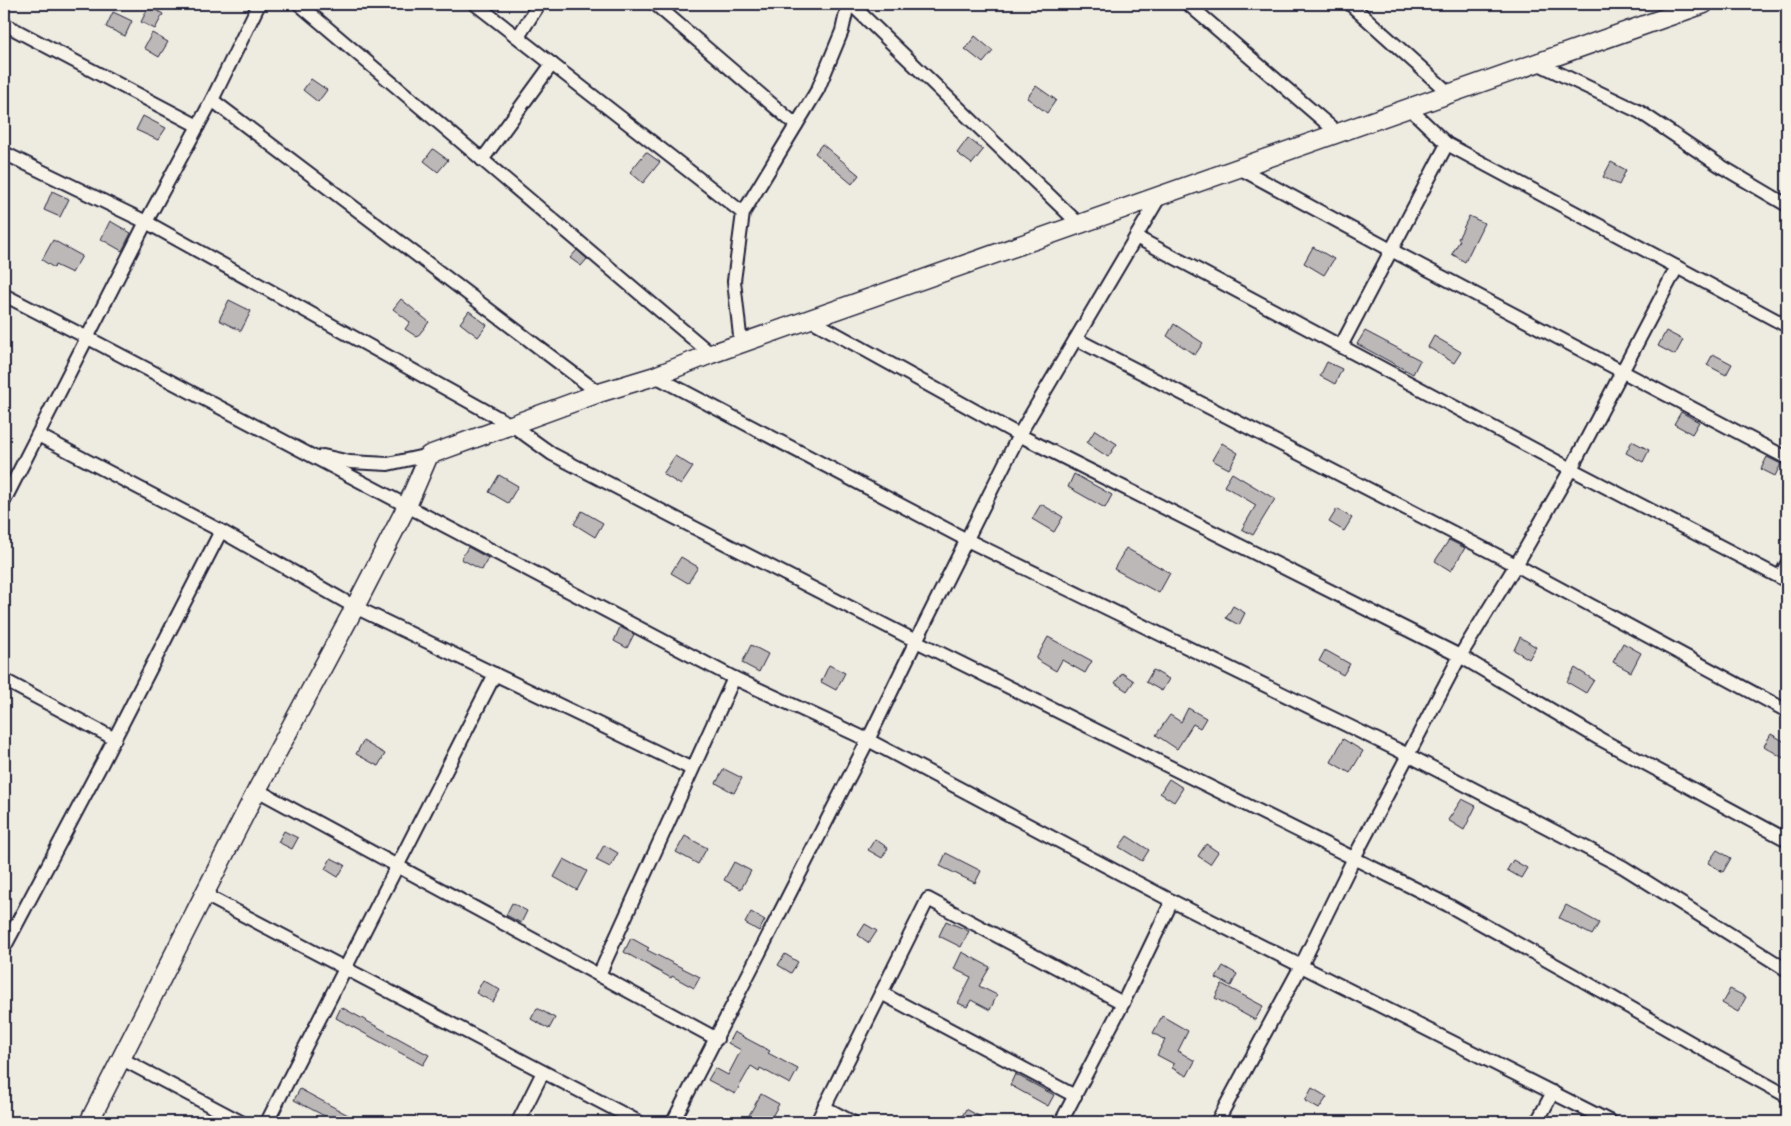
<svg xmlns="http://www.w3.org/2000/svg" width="1791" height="1126" font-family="'Comic Neue',sans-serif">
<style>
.building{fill:#bbb8b7;stroke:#22223b}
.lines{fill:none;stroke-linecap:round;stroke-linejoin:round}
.street-casing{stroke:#22223b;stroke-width:16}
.secondary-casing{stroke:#22223b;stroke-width:21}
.street{stroke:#f7f3e8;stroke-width:12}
.secondary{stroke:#f7f3e8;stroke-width:18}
</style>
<rect width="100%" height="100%" fill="#eeebe1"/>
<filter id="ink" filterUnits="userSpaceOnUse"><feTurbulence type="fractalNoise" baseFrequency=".02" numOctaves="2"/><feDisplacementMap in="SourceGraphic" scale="10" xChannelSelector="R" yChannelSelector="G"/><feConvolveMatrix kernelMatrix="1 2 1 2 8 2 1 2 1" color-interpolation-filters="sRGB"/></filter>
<g filter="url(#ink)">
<g class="building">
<path d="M149,6L163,14L155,29L141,22Z"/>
<path d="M113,12L132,21L125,36L106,27Z"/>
<path d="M152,33L168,42L159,57L144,48Z"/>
<path d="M975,36L993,51L983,63L965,49Z"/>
<path d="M311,79L327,90L318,102L303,90Z"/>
<path d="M1036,86L1056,100L1047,113L1027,98Z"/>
<path d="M143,116L166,128L158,140L136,130Z"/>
<path d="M968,138L983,150L972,164L957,153Z"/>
<path d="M822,144L859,175L852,184L815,153Z"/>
<path d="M433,149L448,160L438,172L424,161Z"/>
<path d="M646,152L660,162L643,183L630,172Z"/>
<path d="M1611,162L1626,170L1619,185L1603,177Z"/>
<path d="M52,191L69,199L60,217L44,210Z"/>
<path d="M1469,216L1484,223L1465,262L1452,254L1460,240L1458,239Z"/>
<path d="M110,221L131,233L122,251L101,239Z"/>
<path d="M53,240L82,256L72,273L55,265L54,268L42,260Z"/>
<path d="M1313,247L1334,259L1324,275L1304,263Z"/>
<path d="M577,250L587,259L581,266L570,258Z"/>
<path d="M401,299L429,322L417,337L405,329L410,322L393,309Z"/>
<path d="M229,300L251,311L241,331L219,320Z"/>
<path d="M469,311L487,325L478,337L460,323Z"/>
<path d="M1174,324L1203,343L1195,355L1167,336Z"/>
<path d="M1365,331L1420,360L1413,374L1357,344Z"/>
<path d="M1666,331L1683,340L1675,355L1658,346Z"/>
<path d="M1434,336L1461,352L1454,363L1428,347Z"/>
<path d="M1713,354L1732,364L1726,375L1707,365Z"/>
<path d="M1327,362L1342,369L1335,384L1320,376Z"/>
<path d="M1681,412L1699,422L1692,434L1674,424Z"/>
<path d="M1095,430L1117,444L1108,457L1087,443Z"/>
<path d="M1632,441L1649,450L1643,462L1626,453Z"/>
<path d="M1222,443L1238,453L1229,469L1212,460Z"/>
<path d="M675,456L693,467L681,485L663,474Z"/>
<path d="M1767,457L1781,464L1775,476L1761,469Z"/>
<path d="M1232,473L1275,499L1253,535L1242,529L1256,505L1224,486Z"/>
<path d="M1074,474L1112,495L1105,508L1068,487Z"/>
<path d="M499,475L518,486L508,503L489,492Z"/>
<path d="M1041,504L1063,517L1054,532L1032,519Z"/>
<path d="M1337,509L1352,518L1344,531L1329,522Z"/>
<path d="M582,511L603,523L595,537L574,524Z"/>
<path d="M1449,540L1465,548L1451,571L1435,561Z"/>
<path d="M468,547L488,558L482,570L461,559Z"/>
<path d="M1126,548L1170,573L1159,593L1114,569Z"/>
<path d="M681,557L698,567L688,583L671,573Z"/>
<path d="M1233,606L1245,613L1239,625L1226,618Z"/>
<path d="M620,627L634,634L627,648L614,641Z"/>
<path d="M1048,637L1092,661L1085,673L1062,660L1056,671L1036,659Z"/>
<path d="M1520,637L1536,647L1529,659L1514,650Z"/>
<path d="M1623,643L1641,653L1631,672L1613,662Z"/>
<path d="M751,645L768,654L759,672L742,663Z"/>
<path d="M1325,650L1350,664L1343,675L1319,661Z"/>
<path d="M829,665L845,673L836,690L821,682Z"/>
<path d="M1575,668L1594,680L1586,693L1567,682Z"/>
<path d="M1153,670L1169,679L1162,691L1146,682Z"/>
<path d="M1122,673L1134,681L1127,691L1115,683Z"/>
<path d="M1188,708L1206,718L1200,728L1193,724L1177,749L1156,735L1170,715L1181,722Z"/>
<path d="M1771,734L1787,743V750L1783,758L1764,746Z"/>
<path d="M1343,739L1363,751L1350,773L1331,762Z"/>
<path d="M363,741L385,754L378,766L356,754Z"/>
<path d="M724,769L742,778L734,793L716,783Z"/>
<path d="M1169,779L1183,788L1174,802L1160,793Z"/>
<path d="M1462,799L1476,806L1464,830L1448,820Z"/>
<path d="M284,831L298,838L292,849L278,842Z"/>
<path d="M685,836L707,848L698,864L676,852Z"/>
<path d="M1127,836L1149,850L1142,861L1119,847Z"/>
<path d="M875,839L888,848L882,858L868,850Z"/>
<path d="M1206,844L1218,852L1210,864L1198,856Z"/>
<path d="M604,845L618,853L610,867L596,860Z"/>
<path d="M1717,850L1731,858L1723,872L1708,863Z"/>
<path d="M946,853L981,871L975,883L940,866Z"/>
<path d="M331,858L345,865L338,877L325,869Z"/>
<path d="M564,859L587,871L577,890L554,877Z"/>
<path d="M1513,860L1527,868L1521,878L1507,870Z"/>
<path d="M734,862L751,871L741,889L724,880Z"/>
<path d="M512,903L527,911L521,923L506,915Z"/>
<path d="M1566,905L1599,923L1592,935L1559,918Z"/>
<path d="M751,912L765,920L759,931L745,923Z"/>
<path d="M946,921L969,931L961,947L939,936Z"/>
<path d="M865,924L877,931L869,943L858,935Z"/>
<path d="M631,938L649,948L647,950L700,977L694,988L672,976L671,978L624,952Z"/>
<path d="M962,952L990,967L979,986L997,995L990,1010L971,1000L967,1007L958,1003L971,977L954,969Z"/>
<path d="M785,954L798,962L791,973L778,965Z"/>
<path d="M1223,966L1237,974L1231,986L1216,978Z"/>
<path d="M483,980L500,990L493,1002L476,993Z"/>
<path d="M1222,984L1263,1006L1255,1020L1215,998Z"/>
<path d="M1730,989L1746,997L1738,1012L1722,1003Z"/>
<path d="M341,1007L429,1055L423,1065L336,1018Z"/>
<path d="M537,1008L555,1018L549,1029L531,1019Z"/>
<path d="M1162,1016L1188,1031L1178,1051L1195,1061L1187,1076L1172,1068L1174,1064L1157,1055L1165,1040L1153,1033Z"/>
<path d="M734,1032L770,1051L768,1053L798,1069L790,1084L760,1068L759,1071L751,1066L735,1094L708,1080L715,1068L728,1075L741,1050L728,1043Z"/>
<path d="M1015,1074L1054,1095L1048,1106L1010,1085Z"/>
<path d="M1312,1088L1327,1097L1319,1109L1305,1101Z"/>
<path d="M300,1089L361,1122H336L294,1100Z"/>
<path d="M761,1094L779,1104L769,1122H757L748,1117Z"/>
<path d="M966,1109L990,1122H959Z"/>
</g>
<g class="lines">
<defs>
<g id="street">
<path d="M299,4L711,354"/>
<path d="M475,4L743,213"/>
<path d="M655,4L796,125"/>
<path d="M851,4L1080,225"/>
<path d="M1188,4L1338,133"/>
<path d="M1350,4L1450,94"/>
<path d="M4,24L198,126"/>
<path d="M518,37L539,4"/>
<path d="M1537,63L1640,112L1719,165L1787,205"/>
<path d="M212,100L599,393"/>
<path d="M1409,108L1447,144L1787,326"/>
<path d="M4,153L146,222L513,426L552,454L691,526L916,641L1448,905L1575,976L1702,1049L1787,1096"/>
<path d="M482,160L552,64"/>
<path d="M1239,168L1391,250L1787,458"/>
<path d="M1136,237L1571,469L1787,581"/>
<path d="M4,295L88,338L734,678L868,740L1172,901L1611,1122"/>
<path d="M811,320L1019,435L1460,656L1600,739L1787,840"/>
<path d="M1076,339L1516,565L1787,711"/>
<path d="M741,345L734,281L743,213L818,89L842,31L848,4"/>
<path d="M1341,346L1447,144"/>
<path d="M655,376L967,540L1408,755L1623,867L1787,970"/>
<path d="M38,435L221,531L355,607L692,769"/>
<path d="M323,456L350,462L388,464L429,455"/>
<path d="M4,501L146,222L212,100L259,4"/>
<path d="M1780,577L1787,564"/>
<path d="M4,680L115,739"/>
<path d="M257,790L717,1039"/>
<path d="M205,895L639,1122"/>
<path d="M4,948L102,763L221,531"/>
<path d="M599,975L734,678"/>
<path d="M881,993L1075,1096"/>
<path d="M122,1059L241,1122"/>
<path d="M824,1107L852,1122"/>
<path d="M267,1122L495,674"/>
<path d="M518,1122L543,1072"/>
<path d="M673,1122L868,740L916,641L1019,435L1160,196"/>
<path d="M817,1122L928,899L1123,1003"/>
<path d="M1061,1122L1123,1003L1172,901"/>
<path d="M1217,1122L1301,966L1354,858L1460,656L1522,555L1571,469L1677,267"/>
<path d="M1537,1122L1553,1092"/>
</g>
<path id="secondary" d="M89,1122L257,790L355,607L407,506L429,455L599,393L655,376L711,354L1704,4"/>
</defs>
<use href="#street" class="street-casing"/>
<use href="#secondary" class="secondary-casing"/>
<use href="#street" class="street"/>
<use href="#secondary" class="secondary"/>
</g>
</g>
<rect width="1791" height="1126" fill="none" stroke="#f7f3e8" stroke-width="20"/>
<rect x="10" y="10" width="1771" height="1106" fill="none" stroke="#22223b" stroke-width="2" filter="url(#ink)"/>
</svg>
